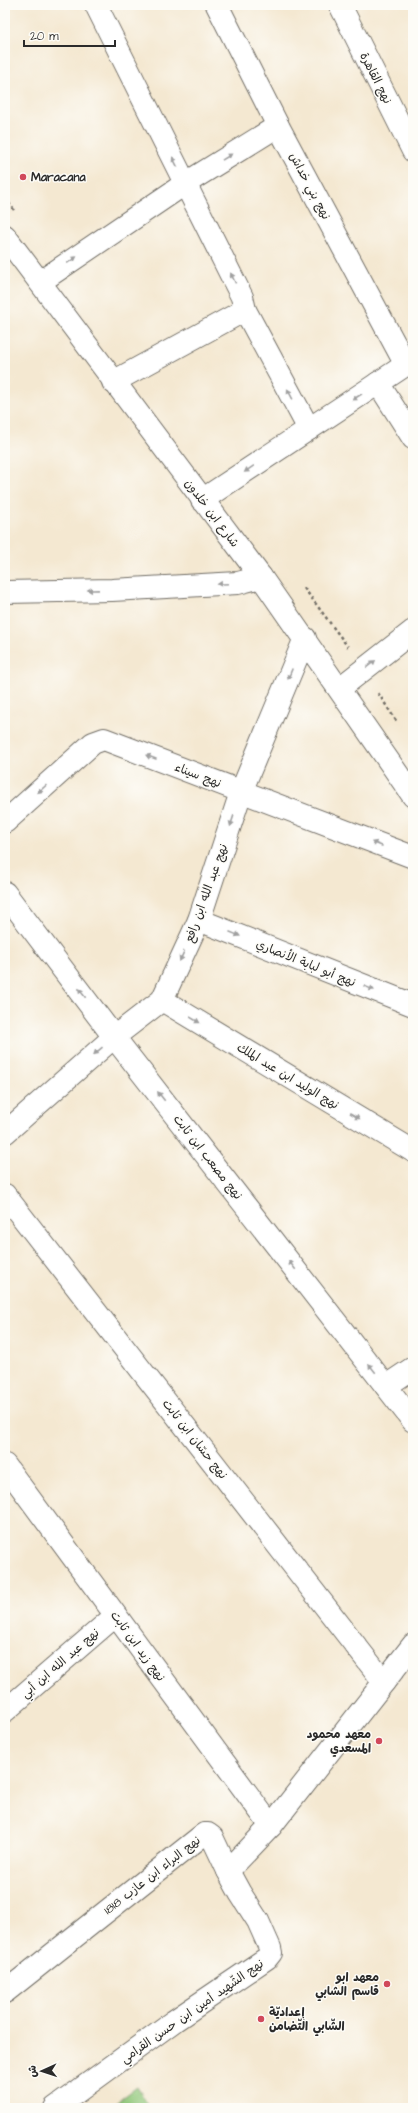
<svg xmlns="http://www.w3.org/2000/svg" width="418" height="2113" font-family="'Architects Daughter','Playpen Sans Arabic',sans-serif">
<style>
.pitch{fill:#91c87a;stroke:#5e7a52}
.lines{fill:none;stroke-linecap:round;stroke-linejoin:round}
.minor-casing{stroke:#716d65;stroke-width:24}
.path{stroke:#716d65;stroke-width:2.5;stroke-dasharray:3 3;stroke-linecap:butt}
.minor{stroke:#fff;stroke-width:22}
.oneway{fill:#a0a0a0}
.poi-dot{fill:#d1495b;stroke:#fdfcf7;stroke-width:1.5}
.labels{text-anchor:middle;stroke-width:3;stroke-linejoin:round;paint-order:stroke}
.street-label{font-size:12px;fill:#2b2b2b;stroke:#fdfcf7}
.poi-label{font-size:12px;font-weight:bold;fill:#2b2b2b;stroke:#fdfcf7;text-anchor:start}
</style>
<rect width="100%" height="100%" fill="#fdfcf7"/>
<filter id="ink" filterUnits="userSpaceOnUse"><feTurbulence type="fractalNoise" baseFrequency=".025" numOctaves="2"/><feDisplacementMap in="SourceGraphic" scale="8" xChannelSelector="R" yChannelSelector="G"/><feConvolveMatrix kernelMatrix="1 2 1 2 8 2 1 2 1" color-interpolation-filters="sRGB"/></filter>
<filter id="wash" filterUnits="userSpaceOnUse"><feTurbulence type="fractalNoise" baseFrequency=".012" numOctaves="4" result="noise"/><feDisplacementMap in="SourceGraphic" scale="16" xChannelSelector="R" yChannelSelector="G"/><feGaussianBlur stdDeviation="0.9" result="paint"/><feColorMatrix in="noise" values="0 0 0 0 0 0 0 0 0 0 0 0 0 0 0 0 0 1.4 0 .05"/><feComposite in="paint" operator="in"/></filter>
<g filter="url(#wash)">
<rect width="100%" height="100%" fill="#f4e8d1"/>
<path class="pitch" d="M137,2087L150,2108H109Z"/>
</g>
<g filter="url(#ink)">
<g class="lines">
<defs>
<g id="minor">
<path d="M96,5L242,297L245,310L309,429"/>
<path d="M217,5L278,126L406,365"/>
<path d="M340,5L413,151"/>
<path d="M5,236L261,577L413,796"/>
<path d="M40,282L186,183L278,126"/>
<path d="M113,382L245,310"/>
<path d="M378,383L413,438"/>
<path d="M202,500L413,360"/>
<path d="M5,592L112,590L238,583L261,577"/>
<path d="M340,688L413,631"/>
<path d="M5,822L93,743L104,739L413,857"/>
<path d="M5,893L114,1037L413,1421"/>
<path d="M199,920L413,1005"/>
<path d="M162,1000L413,1151"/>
<path d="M5,1133L114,1037L162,1000L199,920L241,792L305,638"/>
<path d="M5,1195L384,1682"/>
<path d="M386,1386L413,1368"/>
<path d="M5,1465L271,1826"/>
<path d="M5,1711L115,1616"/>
<path d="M5,1992L204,1834H208L212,1837L228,1871L271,1826L413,1645"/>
<path d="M55,2108L174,2021L267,1958L271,1953L270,1948L258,1921L240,1893L228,1871"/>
</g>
</defs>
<use href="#minor" class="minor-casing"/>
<g class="path">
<path d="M5,198L14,210"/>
<path d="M304,588L348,647"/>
<path d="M378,693L397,722"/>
</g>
<use href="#minor" class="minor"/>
</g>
<defs><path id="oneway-solid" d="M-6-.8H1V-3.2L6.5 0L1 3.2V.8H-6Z"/></defs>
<g class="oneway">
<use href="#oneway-solid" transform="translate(227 157) rotate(-32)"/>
<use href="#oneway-solid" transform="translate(175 162) rotate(-117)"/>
<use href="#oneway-solid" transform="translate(72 260) rotate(-34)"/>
<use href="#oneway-solid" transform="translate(233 278) rotate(-116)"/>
<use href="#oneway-solid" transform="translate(290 394) rotate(-118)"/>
<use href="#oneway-solid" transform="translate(357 397) rotate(147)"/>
<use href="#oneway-solid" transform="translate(249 469) rotate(146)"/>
<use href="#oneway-solid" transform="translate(223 584) rotate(177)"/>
<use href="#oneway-solid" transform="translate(93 590) rotate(179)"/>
<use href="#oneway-solid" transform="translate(371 664) rotate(-38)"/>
<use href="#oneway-solid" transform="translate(290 674) rotate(112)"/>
<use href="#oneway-solid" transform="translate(151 757) rotate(-159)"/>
<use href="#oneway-solid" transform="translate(42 789) rotate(138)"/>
<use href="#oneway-solid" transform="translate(232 821) rotate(108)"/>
<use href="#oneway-solid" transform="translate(377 844) rotate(-159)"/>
<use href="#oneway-solid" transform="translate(235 934) rotate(22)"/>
<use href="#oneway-solid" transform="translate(182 956) rotate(115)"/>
<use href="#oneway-solid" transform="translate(369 988) rotate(22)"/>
<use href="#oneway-solid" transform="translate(82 993) rotate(-127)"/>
<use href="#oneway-solid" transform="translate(195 1020) rotate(31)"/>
<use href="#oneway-solid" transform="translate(98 1051) rotate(139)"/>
<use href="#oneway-solid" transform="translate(161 1096) rotate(-128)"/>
<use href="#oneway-solid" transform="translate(355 1116) rotate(31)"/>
<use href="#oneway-solid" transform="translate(292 1265) rotate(-128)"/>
<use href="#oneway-solid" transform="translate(372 1368) rotate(-128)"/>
</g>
</g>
<g class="poi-dot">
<circle cx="23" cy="177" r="4"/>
<circle cx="379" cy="1741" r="4"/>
<circle cx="387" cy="1984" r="4"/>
<circle cx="261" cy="2019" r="4"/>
</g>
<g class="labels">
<g class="street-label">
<text transform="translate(376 78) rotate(63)" y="4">نهج القاهرة</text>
<text transform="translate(310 186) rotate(62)" y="4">نهج بني خداش</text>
<text transform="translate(212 513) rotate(53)" y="4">شارع ابن خلدون</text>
<text transform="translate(198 775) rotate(21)" y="4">نهج سيناء</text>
<text transform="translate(206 893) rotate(-70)" y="4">نهج عبد الله ابن رافع</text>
<text transform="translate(306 963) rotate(22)" y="4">نهج أبو لبابة الأنصاري</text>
<text transform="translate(288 1076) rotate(31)" y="4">نهج الوليد ابن عبد الملك</text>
<text transform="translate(208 1157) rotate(52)" y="4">نهج مصعب ابن ثابت</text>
<text transform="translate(195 1439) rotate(52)" y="4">نهج حسّان ابن ثابت</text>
<text transform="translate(138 1646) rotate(54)" y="4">نهج زيد ابن ثابت</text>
<text transform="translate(60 1663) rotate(-41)" y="4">نهج عبد الله ابن أبي</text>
<text transform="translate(152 1875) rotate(-38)" y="4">نهج البراء ابن عازب 1818</text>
<text transform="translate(192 2011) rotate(-35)" y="4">نهج الشّهيد أمين ابن حسن القرامي</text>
</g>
<g class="poi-label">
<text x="31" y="181">Maracana</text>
<text x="371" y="1738" text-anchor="end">معهد محمود<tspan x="371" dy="14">المسعدي</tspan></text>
<text x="379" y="1981" text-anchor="end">معهد ابو<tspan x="379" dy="14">قاسم الشابي</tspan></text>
<text x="269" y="2016">إعداديّة<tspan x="269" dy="14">الشّابي التّضامن</tspan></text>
</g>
</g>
<rect width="418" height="2113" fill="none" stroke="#fdfcf7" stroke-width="20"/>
<g transform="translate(42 2071) rotate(267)" stroke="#fdfcf7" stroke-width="3" paint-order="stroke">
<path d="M0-3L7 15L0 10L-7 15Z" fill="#2b2b2b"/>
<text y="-6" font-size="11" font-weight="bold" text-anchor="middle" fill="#2b2b2b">ش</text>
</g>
<path d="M24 40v6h91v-6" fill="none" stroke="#2b2b2b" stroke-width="2"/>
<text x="30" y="40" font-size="12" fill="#2b2b2b" stroke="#fdfcf7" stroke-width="3" paint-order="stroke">20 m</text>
</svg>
